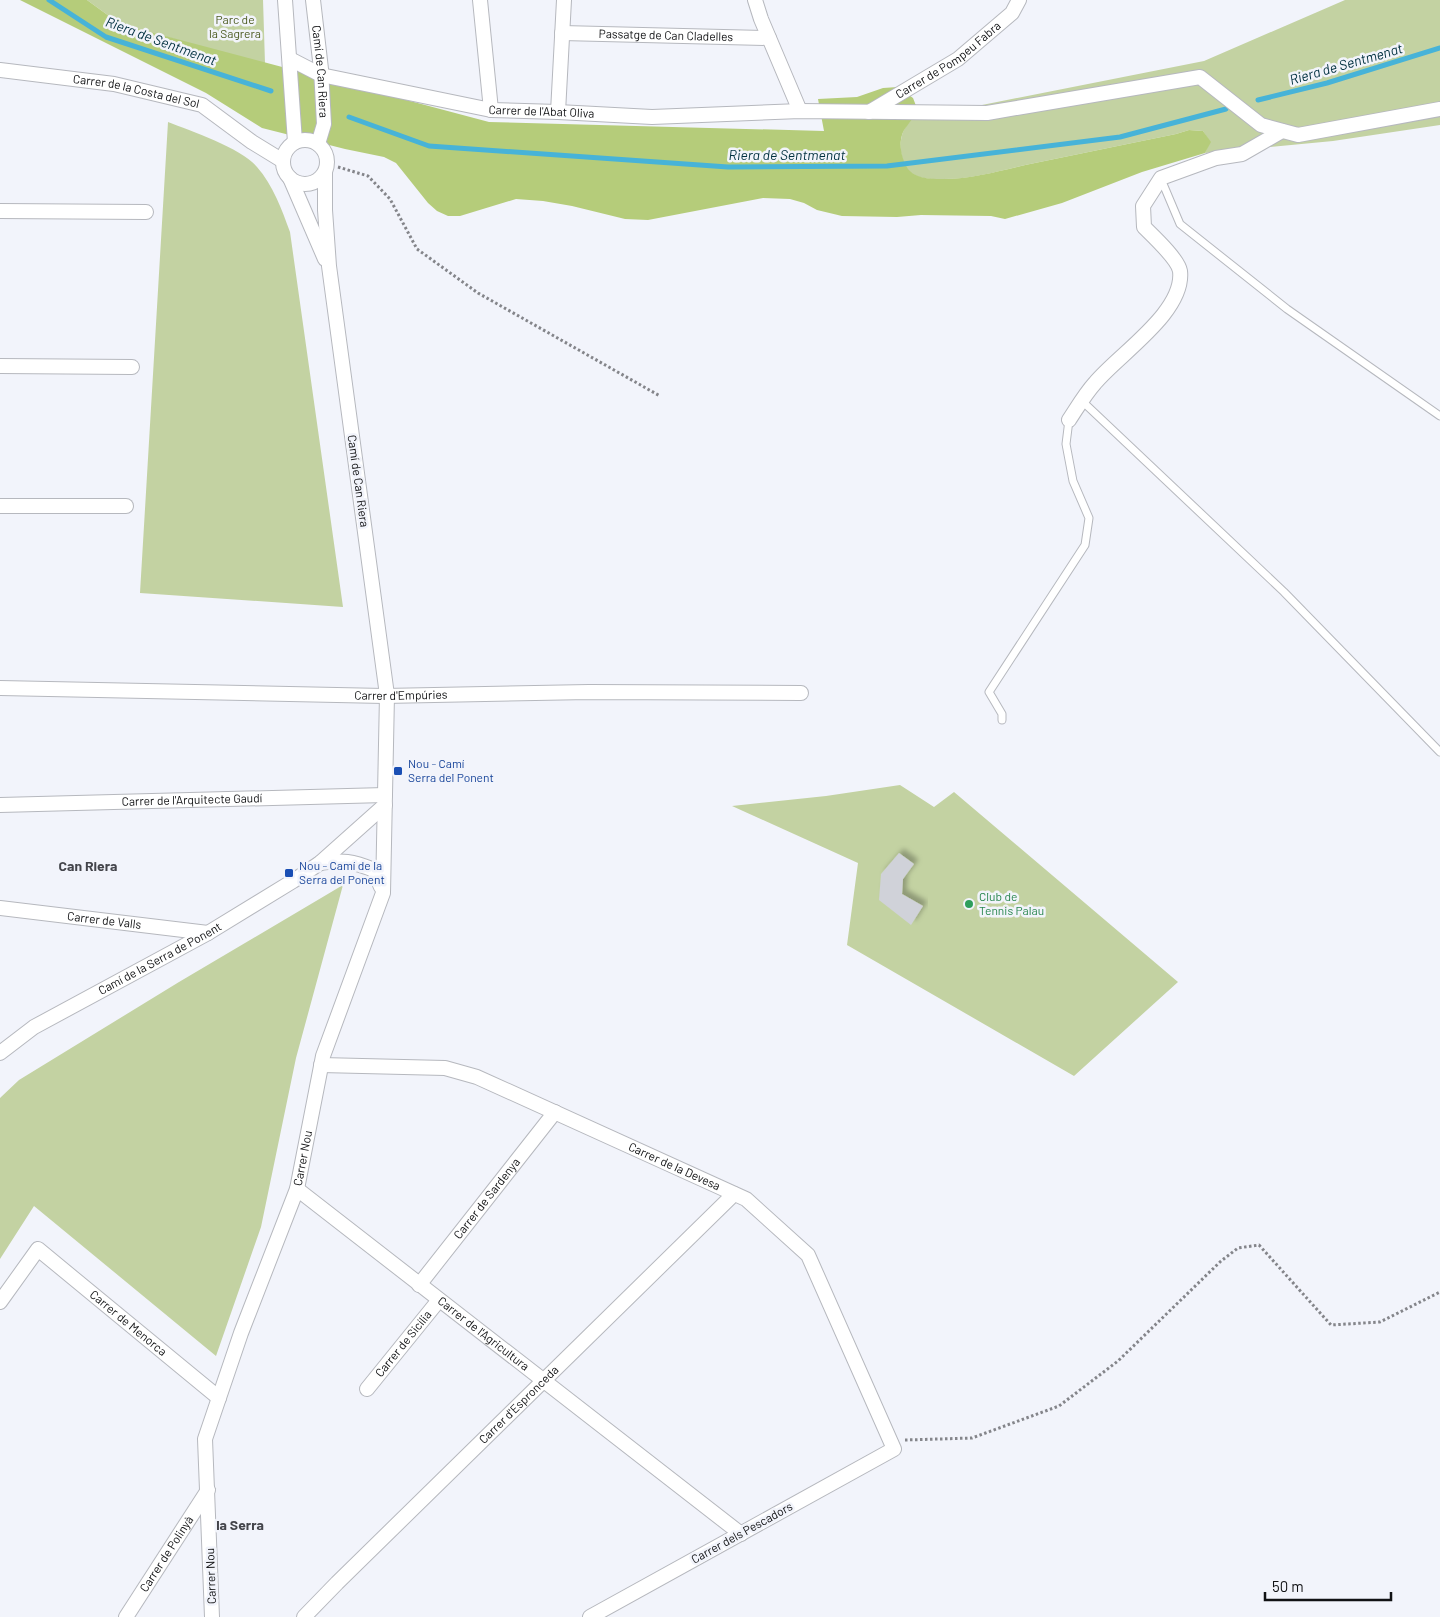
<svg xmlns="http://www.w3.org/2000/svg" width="1440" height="1617" font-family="Barlow,sans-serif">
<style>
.green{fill:#c3d2a2}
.forest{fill:#b5cc7a}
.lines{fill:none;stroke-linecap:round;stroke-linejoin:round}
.stream{stroke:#47b3d8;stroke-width:5}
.building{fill:#d0d2d9;filter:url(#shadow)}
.lane-casing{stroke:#b6b8be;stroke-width:9}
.street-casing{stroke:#b6b8be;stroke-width:16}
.path{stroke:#84858a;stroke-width:3;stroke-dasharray:2.5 2.5;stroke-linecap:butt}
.lane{stroke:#fff;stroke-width:7}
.street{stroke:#fff;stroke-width:14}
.transit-dot{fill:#1a4fb4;stroke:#f2f4fb;stroke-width:2}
.leisure-dot{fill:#2e9e5b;stroke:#f2f4fb;stroke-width:2}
.labels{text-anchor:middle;stroke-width:5;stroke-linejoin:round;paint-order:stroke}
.park-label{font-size:12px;fill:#4b5a1f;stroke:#f2f4fb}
.street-label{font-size:12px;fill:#111214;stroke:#f2f4fb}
.transit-label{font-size:12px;fill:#164399;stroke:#f2f4fb;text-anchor:start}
.leisure-label{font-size:12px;fill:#27864d;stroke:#f2f4fb;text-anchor:start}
.water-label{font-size:14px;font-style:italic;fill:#00303f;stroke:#f2f4fb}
.neighbourhood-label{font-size:14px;font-weight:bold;fill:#44454b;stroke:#f2f4fb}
</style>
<defs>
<filter id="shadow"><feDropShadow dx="4.5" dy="-4.5" stdDeviation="2.5" flood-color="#0004"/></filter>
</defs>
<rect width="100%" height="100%" fill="#f2f4fb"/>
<g class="green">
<path d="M87,0H263L265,64L120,24Z"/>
<path d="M1345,0H1440V125L1333,141L1205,153L1210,142L1203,131L1189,130L1176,134C1127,144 1079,154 1030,164C1002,170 973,179 944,179C932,180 916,179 908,170C899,158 898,138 906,126C912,117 920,119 917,105H982L1204,61Z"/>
<path d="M168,122C191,131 243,149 257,167C273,185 282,210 290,232L343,607L140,593Z"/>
<path d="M900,785L934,807L954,792L1178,982L1074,1076L847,945L858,863L732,806L826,796Z"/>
<path d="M343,885L296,1058L261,1227L216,1356L34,1206L0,1259V1098L19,1080L179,982Z"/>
</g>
<path class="forest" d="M20,0H87L120,24L489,122L824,131L818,99L857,97L883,88L898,87L913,98L918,111C915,118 911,120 907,126C897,137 900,157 908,169C916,179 932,179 943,179C972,179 1002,170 1030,164C1079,154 1127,144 1176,134L1189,130L1203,131L1211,142L1205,153L1142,172L1062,203L1005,219L991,216L921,215L897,217L842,216L817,210L804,203L790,199L763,198L648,220L625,219L572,206L543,201L516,199L460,216H448L437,211L428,203L396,163L384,157L345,149L262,128L206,93Z"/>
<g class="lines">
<g class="stream">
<path d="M49,0L106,37L271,91"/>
<path d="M1258,100L1327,83L1440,48"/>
<path d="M349,117L429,146L728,167L887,166L1120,137L1226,109"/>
</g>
</g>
<path class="building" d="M899,853L914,864L903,879L902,894L923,906L911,925L879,900L881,874Z"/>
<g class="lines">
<defs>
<g id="lane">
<path d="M1161,179L1180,224L1287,309L1440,416"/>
<path d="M1082,401L1284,592L1440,752"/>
<path d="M1002,720V714L989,692L1085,545L1089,518L1073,481L1066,444L1069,420"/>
</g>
<g id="street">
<path d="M285,0L295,142"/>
<path id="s1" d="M313,0L321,69L324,124L318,144"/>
<path d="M480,0L491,110"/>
<path d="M755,0L761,19L800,111"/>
<path id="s2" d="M562,33L769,38"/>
<path id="s3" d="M290,59L321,75L491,110L558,112L652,117L800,111L987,113L1200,77L1261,125L1298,135L1440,109"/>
<path id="s4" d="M0,70L114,84L202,105L252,142L283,161"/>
<path d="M558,112L564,0"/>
<path id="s5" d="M869,112L958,59L1012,13L1019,0"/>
<circle cx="305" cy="162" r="22"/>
<path d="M290,178L325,259"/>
<path d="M0,211L146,212"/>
<path d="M0,366L132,367"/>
<path d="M1069,420C1077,408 1085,394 1095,383C1119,354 1185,312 1180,271C1178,259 1153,236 1144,227L1143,206L1161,178L1216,158L1242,154L1282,131"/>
<path d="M0,506H126"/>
<path id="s6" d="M0,688L384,696L589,692L801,693"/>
<path id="s7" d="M0,805L385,795"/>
<path d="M320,863C343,860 352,861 374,870L381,887"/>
<path id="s8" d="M0,908L208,933"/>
<path id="s9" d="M0,1053L34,1027L208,933L293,881L320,863L385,805"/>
<path id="s10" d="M321,1065L445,1068L477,1077L746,1199L808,1255L894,1449L590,1617"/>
<path id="s11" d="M297,1189L741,1534"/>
<path id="s12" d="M419,1285L555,1112"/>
<path id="s13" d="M0,1302L38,1249L219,1398"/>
<path id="s14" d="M367,1389L439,1300"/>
<path id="s15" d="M126,1617L208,1490"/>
<path id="s16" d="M212,1617L205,1439L241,1333L297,1189L323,1056L383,893L387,695L329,266L325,210V173"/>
<path id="s17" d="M304,1617L337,1583L734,1194"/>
</g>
</defs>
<use href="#lane" class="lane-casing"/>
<use href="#street" class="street-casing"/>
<g class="path">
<path d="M338,167L368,176L390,199L417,249L478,293L660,396"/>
<path d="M905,1440L972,1438L1059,1406L1118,1361L1221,1261L1238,1248L1259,1245L1331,1325L1380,1322L1440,1292"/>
</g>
<use href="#lane" class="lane"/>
<use href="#street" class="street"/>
</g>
<g class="transit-dot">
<rect x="393" y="766" width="10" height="10" rx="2.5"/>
<rect x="284" y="868" width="10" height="10" rx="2.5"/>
</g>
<circle class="leisure-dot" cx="969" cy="904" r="5"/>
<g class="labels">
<g class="park-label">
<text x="235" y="24">Parc de<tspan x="235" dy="14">la Sagrera</tspan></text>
</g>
<g class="street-label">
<text dy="4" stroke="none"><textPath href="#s2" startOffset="104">Passatge de Can Cladelles</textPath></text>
<text dy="4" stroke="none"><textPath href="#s5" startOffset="95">Carrer de Pompeu Fabra</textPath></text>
<text dy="4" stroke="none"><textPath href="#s1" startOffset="72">Camí de Can Riera</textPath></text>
<text dy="4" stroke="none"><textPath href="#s4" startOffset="138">Carrer de la Costa del Sol</textPath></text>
<text dy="4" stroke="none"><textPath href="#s3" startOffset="259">Carrer de l'Abat Oliva</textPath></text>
<text transform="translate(358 481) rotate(82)" y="4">Camí de Can Riera</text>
<text dy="4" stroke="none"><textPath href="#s6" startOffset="401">Carrer d'Empúries</textPath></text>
<text dy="4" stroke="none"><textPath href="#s7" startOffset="192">Carrer de l'Arquitecte Gaudí</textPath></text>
<text dy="4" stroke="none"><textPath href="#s8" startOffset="105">Carrer de Valls</textPath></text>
<text dy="4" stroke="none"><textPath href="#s9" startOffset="186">Camí de la Serra de Ponent</textPath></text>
<text dy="4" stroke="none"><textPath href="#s16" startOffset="476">Carrer Nou</textPath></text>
<text dy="4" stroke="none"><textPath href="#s10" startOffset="374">Carrer de la Devesa</textPath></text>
<text dy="4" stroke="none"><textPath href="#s12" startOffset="110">Carrer de Sardenya</textPath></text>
<text dy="4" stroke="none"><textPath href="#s13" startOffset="182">Carrer de Menorca</textPath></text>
<text dy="4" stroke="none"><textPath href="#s11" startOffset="236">Carrer de l'Agricultura</textPath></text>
<text dy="4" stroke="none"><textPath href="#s14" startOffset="58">Carrer de Sicília</textPath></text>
<text dy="4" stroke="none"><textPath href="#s17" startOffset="302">Carrer d'Espronceda</textPath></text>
<text transform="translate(742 1533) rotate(-29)" y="4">Carrer dels Pescadors</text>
<text dy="4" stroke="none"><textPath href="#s15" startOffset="75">Carrer de Polinyà</textPath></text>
<text transform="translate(211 1576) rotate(-92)" y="4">Carrer Nou</text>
</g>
<g class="transit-label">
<text x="408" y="768">Nou - Camí<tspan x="408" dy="14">Serra del Ponent</tspan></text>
<text x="299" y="870">Nou - Camí de la<tspan x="299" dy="14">Serra del Ponent</tspan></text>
</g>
<g class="leisure-label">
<text x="979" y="901">Club de<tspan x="979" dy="14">Tennis Palau</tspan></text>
</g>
<g class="water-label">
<text transform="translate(161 41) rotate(20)" y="5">Riera de Sentmenat</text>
<text transform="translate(1346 64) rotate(-16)" y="5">Riera de Sentmenat</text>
<text x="787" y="160">Riera de Sentmenat</text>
</g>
<g class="neighbourhood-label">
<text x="88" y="871">Can Riera</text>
<text x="240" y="1530">la Serra</text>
</g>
</g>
<path d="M1265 1592v8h126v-8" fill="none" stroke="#111214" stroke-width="2.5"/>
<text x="1272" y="1592" font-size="15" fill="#111214" stroke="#f2f4fb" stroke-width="4" paint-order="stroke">50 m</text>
</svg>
